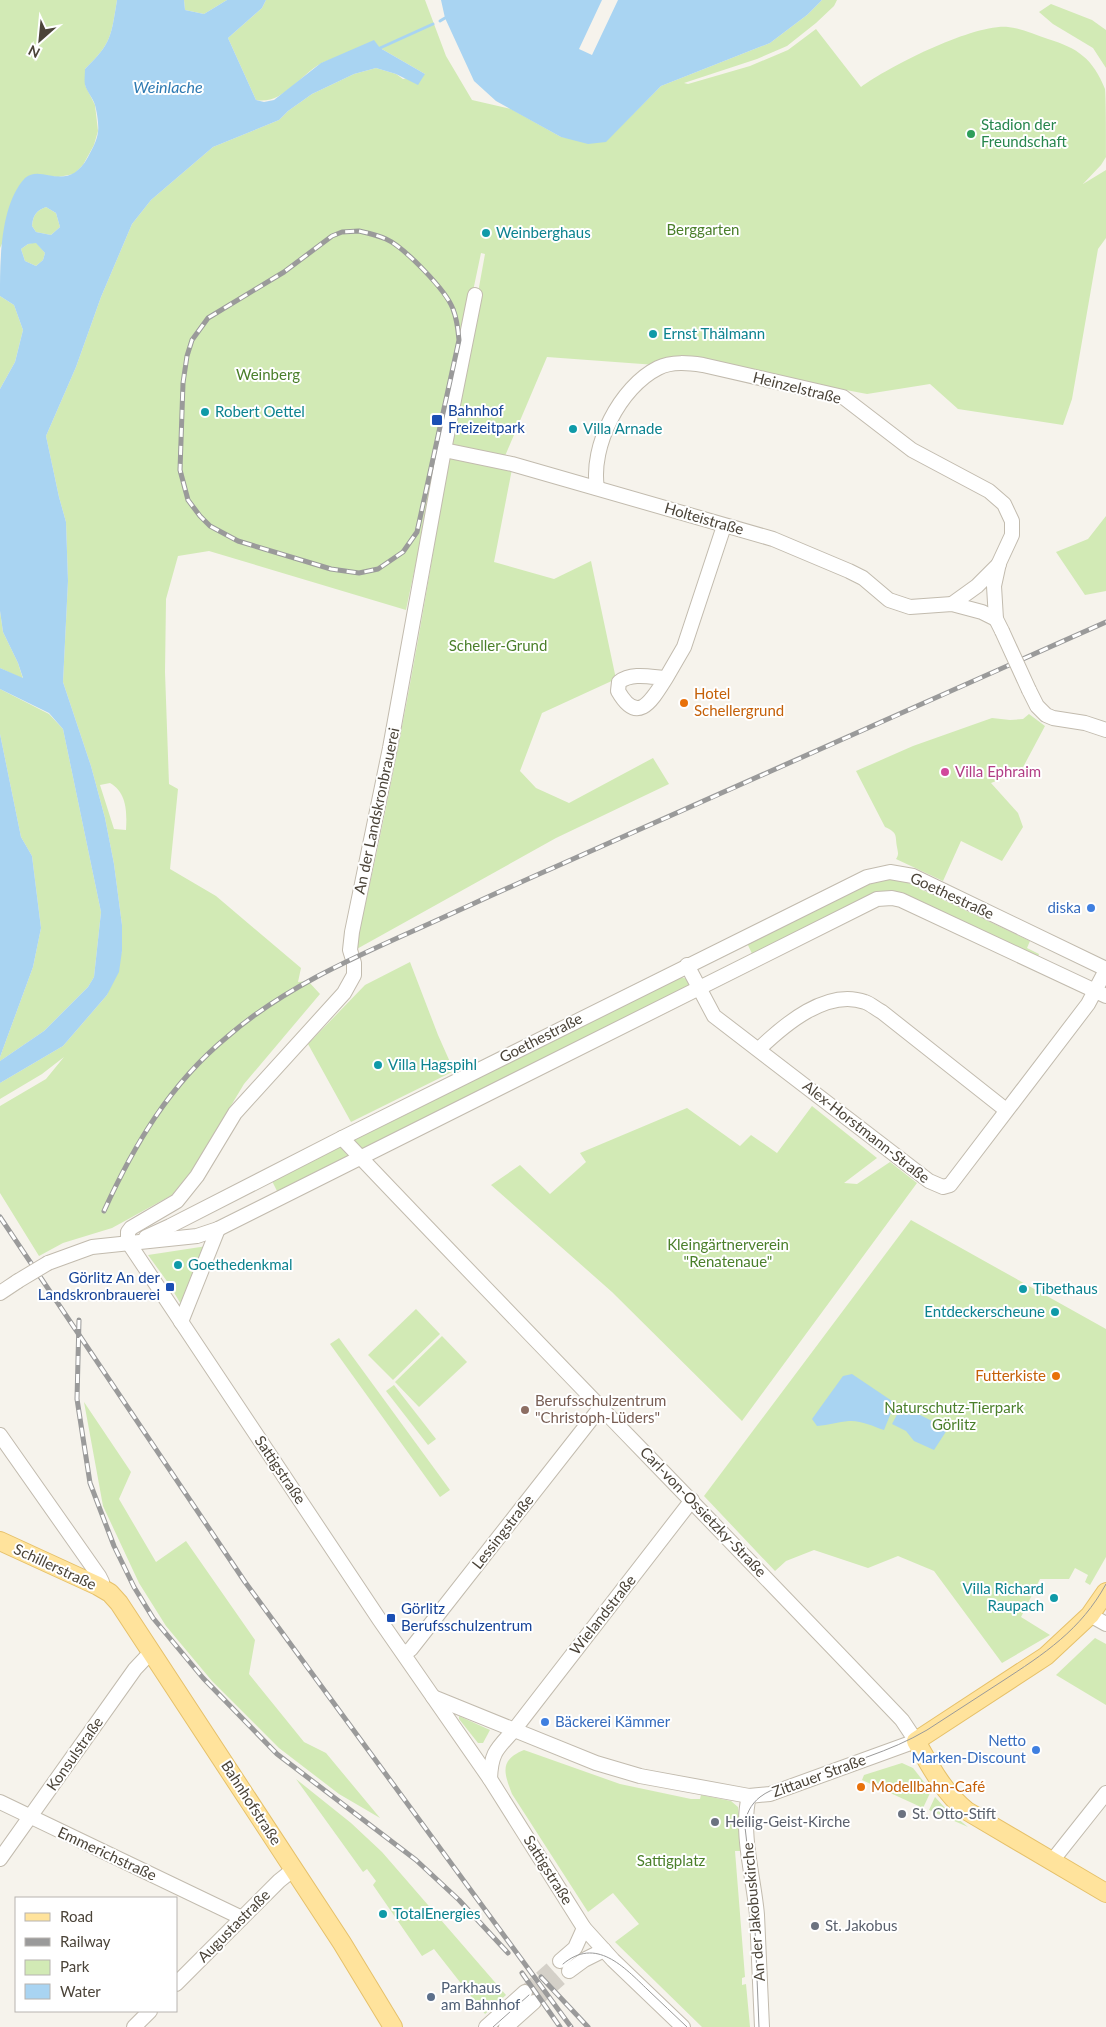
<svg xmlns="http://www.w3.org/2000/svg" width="1106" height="2027" font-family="Lato,sans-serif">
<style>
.green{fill:#d2eab5;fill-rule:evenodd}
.water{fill:#a9d4f2;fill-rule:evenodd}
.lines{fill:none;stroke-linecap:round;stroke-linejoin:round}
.stream{stroke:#a9d4f2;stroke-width:3}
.minor-tunnel{stroke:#d4d0c8;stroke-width:14;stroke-dasharray:14 7;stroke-linecap:butt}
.minor-casing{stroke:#c2bbae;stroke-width:16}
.major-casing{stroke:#e6c16a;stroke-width:20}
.minor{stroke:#fff;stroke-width:14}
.major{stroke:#ffe39c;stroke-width:18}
.tram{stroke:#9a9a9a;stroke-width:1}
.rail-casing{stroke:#9a9a9a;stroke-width:5}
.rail{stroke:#fff;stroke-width:3;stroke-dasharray:9;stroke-linecap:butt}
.minor-bridge-casing{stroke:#c2bbae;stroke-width:16;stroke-linecap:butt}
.minor-bridge{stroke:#fff;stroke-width:14}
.leisure-dot{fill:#2e9e5b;stroke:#fff;stroke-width:2}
.culture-dot{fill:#0f9aa8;stroke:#fff;stroke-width:2}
.transit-dot{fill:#1a4fb4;stroke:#fff;stroke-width:2}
.food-dot{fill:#e8710a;stroke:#fff;stroke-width:2}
.hotel-dot{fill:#d1479c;stroke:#fff;stroke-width:2}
.shop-dot{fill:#3f7fe0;stroke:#fff;stroke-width:2}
.education-dot{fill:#8d6e63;stroke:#fff;stroke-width:2}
.worship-dot{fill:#6b7280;stroke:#fff;stroke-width:2}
.service-dot{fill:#5c6f8a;stroke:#fff;stroke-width:2}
.labels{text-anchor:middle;stroke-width:4;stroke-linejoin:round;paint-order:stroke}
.leisure-label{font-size:15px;fill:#27864d;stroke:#fff;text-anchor:start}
.park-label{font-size:15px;fill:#4a7f2a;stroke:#fff}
.culture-label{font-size:15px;fill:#0d838f;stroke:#fff;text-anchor:start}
.street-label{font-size:15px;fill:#4b4439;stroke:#fff}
.transit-label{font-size:15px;fill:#164399;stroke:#fff;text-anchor:start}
.food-label{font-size:15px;fill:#c56008;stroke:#fff;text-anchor:start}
.hotel-label{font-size:15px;fill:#b23c85;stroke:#fff;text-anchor:start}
.shop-label{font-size:15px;fill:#366cbe;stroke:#fff;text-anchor:end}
.education-label{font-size:15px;fill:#785e54;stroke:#fff;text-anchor:start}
.worship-label{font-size:15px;fill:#5b616d;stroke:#fff;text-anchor:start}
.service-label{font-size:15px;fill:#4e5e75;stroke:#fff;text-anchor:start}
.water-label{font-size:16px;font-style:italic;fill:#2e7ab2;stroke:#fff}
</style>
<rect width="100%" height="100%" fill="#f6f3ec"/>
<g class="green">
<path d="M0,0H117C111,36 112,43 85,69V85L95,105L98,131L94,145L83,165L74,174L58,177L35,174L0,248Z"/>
<path d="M184,0H227L204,14L185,10Z"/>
<path d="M266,0H425L446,56L472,100L511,109L561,137L606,141L661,86L770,43L807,15L822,0H837L834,6L816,23L787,46L757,59L684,83L688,84L750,66L788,50L816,29L861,87C890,66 973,24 1008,27C1021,28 1035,35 1048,39C1078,48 1093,59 1105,89C1106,99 1106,144 1106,157L1101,165L1083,184L1106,170V238L1098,249L1072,399L1063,425L958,409L930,384L867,394L688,360L656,365L547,357L505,456L450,447L485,254L481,253L406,610L209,551L178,556L166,599L165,672L169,784L178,789L170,869L216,896L301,968L298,982L308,981L320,994L244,1084L193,1169L172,1195L112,1228L63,1243L39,1256L0,1193V1106L46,1079L64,1057L42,1074L0,1099V1083L63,1046L107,995L122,951V925L114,864L105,818L91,766L63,682L68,581L66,522L59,497L46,436L76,367L101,297L132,224L151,200L213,147L279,120L288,111L312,94L354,74L376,68L396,74L403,79L425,74L380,48C366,52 332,57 320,64C299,76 282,105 256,100L228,38L262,8ZM110,783C127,793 127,812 126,830L114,829L100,785Z"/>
<path d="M1051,4L1092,20L1106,30V68L1093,48L1053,24L1039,12Z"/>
<path d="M46,207L56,213L60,227L51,235L36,232L32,226C33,215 36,211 46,207Z"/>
<path d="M36,242L45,253L43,260L36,266L25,261L21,249L28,244Z"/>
<path d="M0,296L14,305L23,330L15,362L0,389Z"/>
<path d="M449,454L512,469L494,562L554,579L591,561L616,679L542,713L520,771L536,788L569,803L653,758L669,784L556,838L355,950C393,786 423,621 449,454Z"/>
<path d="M1106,516V591L1085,595L1056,552L1088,539Z"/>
<path d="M0,611L3,632L18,663L23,679L0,668Z"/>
<path d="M0,689L49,714L63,729L101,912L94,977L88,987L44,1031L0,1061V1057L33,967L41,928L32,856L21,837L0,734Z"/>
<path d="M1029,714L1045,726L1021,771L991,783L1018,813L1023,827L1002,861L961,841L943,881L896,859C899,854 898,853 897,847C895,835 898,833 885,827L856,771L913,746L992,718L1010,720L1023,719Z"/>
<path d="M885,878L906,882L1030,941L1027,948L1039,954L1037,960L891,892L754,958L747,943L869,882Z"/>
<path d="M410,962L438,1035L454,1071L351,1122L308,1044L365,985Z"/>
<path d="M681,977L687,979L690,987L364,1151L353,1140Z"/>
<path d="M812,1106L877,1158L844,1183L857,1184L890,1162L917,1183L742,1421L612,1292L491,1185L520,1165L550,1194L586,1162L580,1153L687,1108L740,1146L751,1135L777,1153Z"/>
<path d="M340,1147L350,1158L279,1195L272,1181Z"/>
<path d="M911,1220L1106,1329V1557L1090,1585L1085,1582L1088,1575L1075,1568L1069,1579H1040L1021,1617L1050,1635L1002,1663L934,1571L898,1556L868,1568L814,1550L786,1561L775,1571L704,1496Z"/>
<path d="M207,1246L182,1306L169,1284L148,1255Z"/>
<path d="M416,1309L440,1334L393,1380L368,1355Z"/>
<path d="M442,1336L467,1362L419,1407L395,1382Z"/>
<path d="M339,1338L450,1490L440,1497L330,1344Z"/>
<path d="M394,1385L436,1439L428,1445L386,1391Z"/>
<path d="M84,1402L131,1472L119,1499L156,1562L186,1541L255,1640L249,1674L304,1742L326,1753L380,1818L339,1794L279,1748L212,1681L166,1626L139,1583L103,1506Z"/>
<path d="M1095,1638L1106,1644V1705L1056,1675Z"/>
<path d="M459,1716L490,1730L483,1743H478L459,1719Z"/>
<path d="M524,1750L620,1784L691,1799H700L701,1795L731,1801L738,1807L743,1851H735L745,1977L742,1978V1985L746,1984L750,2027H702L615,1942L639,1924L613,1893L588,1912L512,1794C504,1773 499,1760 524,1750Z"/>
<path d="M902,1763L913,1768L931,1791L923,1808L862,1780L864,1775Z"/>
<path d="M296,1779L351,1823L382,1852L506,1995L485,2014L434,1949L422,1956L373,1885L376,1881L367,1869L363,1872Z"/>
<path d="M935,1797L947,1810L968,1827L929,1810Z"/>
</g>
<g class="water">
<path d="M117,0H184L185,10L204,14L227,0H266L262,8L228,38L256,100L264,102L274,100L321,63L374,40L380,48L425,74L418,85L396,74L376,68L354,74L312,94L288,111L279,120L213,147L151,200L132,224L101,297L76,367L46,436L59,497L66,522L68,581L63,682L91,766L105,818L114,864L122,925V951L119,972L107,995L63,1046L0,1083V1061L44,1031L88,987L94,977L101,912L63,729L49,713L0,689V668L23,678L18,663L3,632L0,611V389L15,362L23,330L14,305L0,296C0,260 0,205 25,178C42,163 67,195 88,157C92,149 97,141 98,132C99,125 97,112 95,105C93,98 87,92 85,85C84,80 85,74 85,69C112,43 111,36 117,0ZM46,207L56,213L60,227L51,235L36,232L32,226C33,215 36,211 46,207ZM36,243L45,253L43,260L36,266L25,261L21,249L28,244Z"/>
<path d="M441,0H602L579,49L592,55L618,0H822L807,15L770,43L661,86L606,142L588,144L561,137L496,101L474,81L445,18Z"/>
<path d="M0,734L21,837L32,856L41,928L33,967L0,1057Z"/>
<path d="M852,1374L895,1403L884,1430C873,1426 860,1420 849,1421C838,1422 829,1425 817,1426L812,1419L843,1376Z"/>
<path d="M902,1405C917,1414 932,1420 947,1430L934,1450L914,1441L906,1431L892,1424Z"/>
</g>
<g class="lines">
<g class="stream">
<path d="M440,21L445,18"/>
<path d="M380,48L433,24"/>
</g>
<g class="minor-tunnel">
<path d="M525,1992L560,1961"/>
<path d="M534,2002L569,1971"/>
</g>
<defs>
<g id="minor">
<path d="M475,295L444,450L390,748L352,932L350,950L354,963V975L344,993L235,1113L197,1176L177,1201L131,1228L128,1232V1242L379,1619L490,1779L584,1928L613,1960L683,2027"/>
<path d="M444,450L512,464L773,539L849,571L863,578L889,600L910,607L952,604L982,612L996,619"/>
<path d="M597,488C590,446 620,387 658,368C672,361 689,363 703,365L843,397L912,450L989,491L1004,504L1012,521V535L999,563L994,586L996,619L1002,631"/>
<path d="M952,604L977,586L999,564"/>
<path d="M666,678C652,700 638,726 618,691L619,682C632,672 651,677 666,678L684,647L724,526"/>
<path d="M1029,690L1037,706L1046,715L1053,718L1085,723L1106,730"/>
<path d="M687,965L714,1016L929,1181L943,1187L950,1185L1088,1004L1106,970"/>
<path d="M759,1049C784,1025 827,988 865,1002C871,1004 876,1009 882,1012L1006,1110"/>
<path d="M342,1138C527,1333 716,1525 902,1720L916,1741L770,1794L749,1796L640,1776L596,1763L433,1697"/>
<path d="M146,1237L170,1226L342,1138L867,877L890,872L913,876L1106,969"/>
<path d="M48,1263L92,1247L197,1236L218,1229L877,899L892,898L901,900L1106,996"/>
<path d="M0,1293L18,1281"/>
<path d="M181,1322L218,1229"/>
<path d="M0,1435L99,1576L102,1582V1588"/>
<path d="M1090,1615L1106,1624"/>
<path d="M404,1654L411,1649L600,1408"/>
<path d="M490,1779C491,1752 497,1749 514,1730L692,1500"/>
<path d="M749,1796C740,1832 754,1879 757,1915C759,1952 760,1990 762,2027"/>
<path d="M0,1802L242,1918"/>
<path d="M0,1859L135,1669L152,1651"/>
<path d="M1052,1861L1106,1793"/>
<path d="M560,1961L575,1948L584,1928"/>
<path d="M569,1971L584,1960L604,1950"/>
<path d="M176,1984L279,1881L294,1869"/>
<path d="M134,2027L150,2011"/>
<path d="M486,2027L525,1992"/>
<path d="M506,2027L534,2002"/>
</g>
<g id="major">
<path d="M0,1541L98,1586L110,1593L119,1603L342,1943L393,2027"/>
<path d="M1106,1592L1090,1615L1046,1656L916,1741C930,1766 944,1793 967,1811L1106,1893"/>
</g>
</defs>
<use href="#minor" class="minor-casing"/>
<use href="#major" class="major-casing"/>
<use href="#minor" class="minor"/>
<use href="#major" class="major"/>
<g class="tram">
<path d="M563,1964C596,1936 624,1967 648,1990C661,2002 674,2015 687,2027"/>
<path d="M493,2027L529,1995"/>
<path d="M759,2027L754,1905L745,1827C745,1815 751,1804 760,1797C773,1787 791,1784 806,1778C847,1763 890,1752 927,1730C952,1714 976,1698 1001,1682C1044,1654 1081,1630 1106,1584"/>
</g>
<defs>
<g id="rail">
<path d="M359,231C368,233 377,235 386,239C404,247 446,290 453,309C457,319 458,329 459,340L417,532L403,552L378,569L359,573L331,569L238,541L210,526L200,516L188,500L180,470L183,383L187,356L192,340L208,318L284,272L332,236L342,232Z"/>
<path d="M104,1211C134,1145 170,1084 227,1037C281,990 348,960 413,931C460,910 507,888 555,867C738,786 922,704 1106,622"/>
<path d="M0,1217L245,1582L571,2027"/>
<path d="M79,1320L77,1399L90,1483L114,1546L134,1587L153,1618L203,1678L277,1754L416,1860L459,1900L508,1953"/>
<path d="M522,1973L560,2027"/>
<path d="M541,1977L588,2027"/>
</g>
</defs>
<use href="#rail" class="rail-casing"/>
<use href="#rail" class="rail"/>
<defs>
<g id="minor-bridge">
<path d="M1002,631L1029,690"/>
<path d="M18,1281L48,1263"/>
</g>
</defs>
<use href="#minor-bridge" class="minor-bridge-casing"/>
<use href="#minor-bridge" class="minor-bridge"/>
</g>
<circle class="leisure-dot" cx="971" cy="134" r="5"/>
<g class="culture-dot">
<circle cx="486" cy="233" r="5"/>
<circle cx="653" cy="334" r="5"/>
<circle cx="205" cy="412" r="5"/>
<circle cx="573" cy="429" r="5"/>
<circle cx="378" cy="1065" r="5"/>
<circle cx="178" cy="1265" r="5"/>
<circle cx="1023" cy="1289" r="5"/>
<circle cx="1055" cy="1312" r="5"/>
<circle cx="1054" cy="1598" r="5"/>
<circle cx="383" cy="1914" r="5"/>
</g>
<g class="transit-dot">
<rect x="431" y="414" width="12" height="12" rx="2.5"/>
<rect x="165" y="1282" width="10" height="10" rx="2.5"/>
<rect x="386" y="1613" width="10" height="10" rx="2.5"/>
</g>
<g class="food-dot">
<circle cx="684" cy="703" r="5"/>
<circle cx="1056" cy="1376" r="5"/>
<circle cx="861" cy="1787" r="5"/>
</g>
<circle class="hotel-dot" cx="945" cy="772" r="5"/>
<g class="shop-dot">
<circle cx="1091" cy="908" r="5"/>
<circle cx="545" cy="1722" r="5"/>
<circle cx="1036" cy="1750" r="5"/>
</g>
<circle class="education-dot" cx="525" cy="1410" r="5"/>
<g class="worship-dot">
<circle cx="902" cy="1814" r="5"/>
<circle cx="715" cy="1822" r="5"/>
<circle cx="815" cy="1926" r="5"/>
</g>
<circle class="service-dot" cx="431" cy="1997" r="5"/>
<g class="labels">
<g class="leisure-label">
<text x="981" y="130">Stadion der<tspan x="981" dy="17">Freundschaft</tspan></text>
</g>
<g class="park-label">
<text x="703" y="235">Berggarten</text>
<text x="268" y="380">Weinberg</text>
<text x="498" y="651">Scheller-Grund</text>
<text x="728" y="1250">Kleingärtnerverein<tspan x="728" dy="17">"Renatenaue"</tspan></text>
<text x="954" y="1413">Naturschutz-Tierpark<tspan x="954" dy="17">Görlitz</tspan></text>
<text x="671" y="1866">Sattigplatz</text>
</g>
<g class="culture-label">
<text x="496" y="238">Weinberghaus</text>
<text x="663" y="339">Ernst Thälmann</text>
<text x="215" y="417">Robert Oettel</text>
<text x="583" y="434">Villa Arnade</text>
<text x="388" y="1070">Villa Hagspihl</text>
<text x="188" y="1270">Goethedenkmal</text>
<text x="1033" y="1294">Tibethaus</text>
<text x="1045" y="1317" text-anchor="end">Entdeckerscheune</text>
<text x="1044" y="1594" text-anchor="end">Villa Richard<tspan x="1044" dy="17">Raupach</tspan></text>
<text x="393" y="1919">TotalEnergies</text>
</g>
<g class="street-label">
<text transform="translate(797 388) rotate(14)" y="5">Heinzelstraße</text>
<text transform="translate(704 519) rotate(16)" y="5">Holteistraße</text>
<text transform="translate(377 811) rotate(-78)" y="5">An der Landskronbrauerei</text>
<text transform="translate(952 896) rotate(25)" y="5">Goethestraße</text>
<text transform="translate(541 1038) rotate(-27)" y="5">Goethestraße</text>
<text transform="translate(866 1132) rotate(38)" y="5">Alex-Horstmann-Straße</text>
<text transform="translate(280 1470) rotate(56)" y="5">Sattigstraße</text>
<text transform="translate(703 1512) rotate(46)" y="5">Carl-von-Ossietzky-Straße</text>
<text transform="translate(503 1532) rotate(-52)" y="5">Lessingstraße</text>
<text transform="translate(55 1567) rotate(25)" y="5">Schillerstraße</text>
<text transform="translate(603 1615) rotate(-52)" y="5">Wielandstraße</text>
<text transform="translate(75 1754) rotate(-55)" y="5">Konsulstraße</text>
<text transform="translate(819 1776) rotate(-20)" y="5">Zittauer Straße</text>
<text transform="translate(251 1803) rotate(57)" y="5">Bahnhofstraße</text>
<text transform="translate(107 1854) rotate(25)" y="5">Emmerichstraße</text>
<text transform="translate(548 1870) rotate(58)" y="5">Sattigstraße</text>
<text transform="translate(754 1912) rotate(-95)" y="5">An der Jakobuskirche</text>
<text transform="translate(234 1926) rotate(-45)" y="5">Augustastraße</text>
</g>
<g class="transit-label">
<text x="448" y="416">Bahnhof<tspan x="448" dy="17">Freizeitpark</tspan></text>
<text x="160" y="1283" text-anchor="end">Görlitz An der<tspan x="160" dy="17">Landskronbrauerei</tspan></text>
<text x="401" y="1614">Görlitz<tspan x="401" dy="17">Berufsschulzentrum</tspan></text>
</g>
<g class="food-label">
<text x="694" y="699">Hotel<tspan x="694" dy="17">Schellergrund</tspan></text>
<text x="1046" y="1381" text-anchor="end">Futterkiste</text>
<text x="871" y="1792">Modellbahn-Café</text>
</g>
<g class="hotel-label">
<text x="955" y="777">Villa Ephraim</text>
</g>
<g class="shop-label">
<text x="1081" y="913">diska</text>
<text x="555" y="1727" text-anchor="start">Bäckerei Kämmer</text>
<text x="1026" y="1746">Netto<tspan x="1026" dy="17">Marken-Discount</tspan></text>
</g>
<g class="education-label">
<text x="535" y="1406">Berufsschulzentrum<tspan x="535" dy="17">"Christoph-Lüders"</tspan></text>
</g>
<g class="worship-label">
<text x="912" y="1819">St. Otto-Stift</text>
<text x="725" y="1827">Heilig-Geist-Kirche</text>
<text x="825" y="1931">St. Jakobus</text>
</g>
<g class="service-label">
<text x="441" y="1993">Parkhaus<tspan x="441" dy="17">am Bahnhof</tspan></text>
</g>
<g class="water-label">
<text x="168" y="93">Weinlache</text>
</g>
</g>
<rect x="15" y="1897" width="162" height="115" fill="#ffffff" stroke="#b7b4b0"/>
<rect x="25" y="1913" width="25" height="8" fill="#ffe39c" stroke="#b7b4b0"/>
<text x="60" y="1922" font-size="15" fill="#4b4439">Road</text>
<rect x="25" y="1938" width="25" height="8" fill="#9a9a9a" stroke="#b7b4b0"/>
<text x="60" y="1947" font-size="15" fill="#4b4439">Railway</text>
<rect x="25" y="1960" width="25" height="15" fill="#d2eab5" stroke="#b7b4b0"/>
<text x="60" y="1972" font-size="15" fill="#4b4439">Park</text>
<rect x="25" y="1984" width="25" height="15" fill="#a9d4f2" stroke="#b7b4b0"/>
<text x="60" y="1997" font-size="15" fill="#4b4439">Water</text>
<g transform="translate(40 40) rotate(207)" stroke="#ffffff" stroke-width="4" paint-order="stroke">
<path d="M0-4L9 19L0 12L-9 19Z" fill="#4b4439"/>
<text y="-8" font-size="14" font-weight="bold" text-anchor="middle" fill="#4b4439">N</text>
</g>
</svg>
